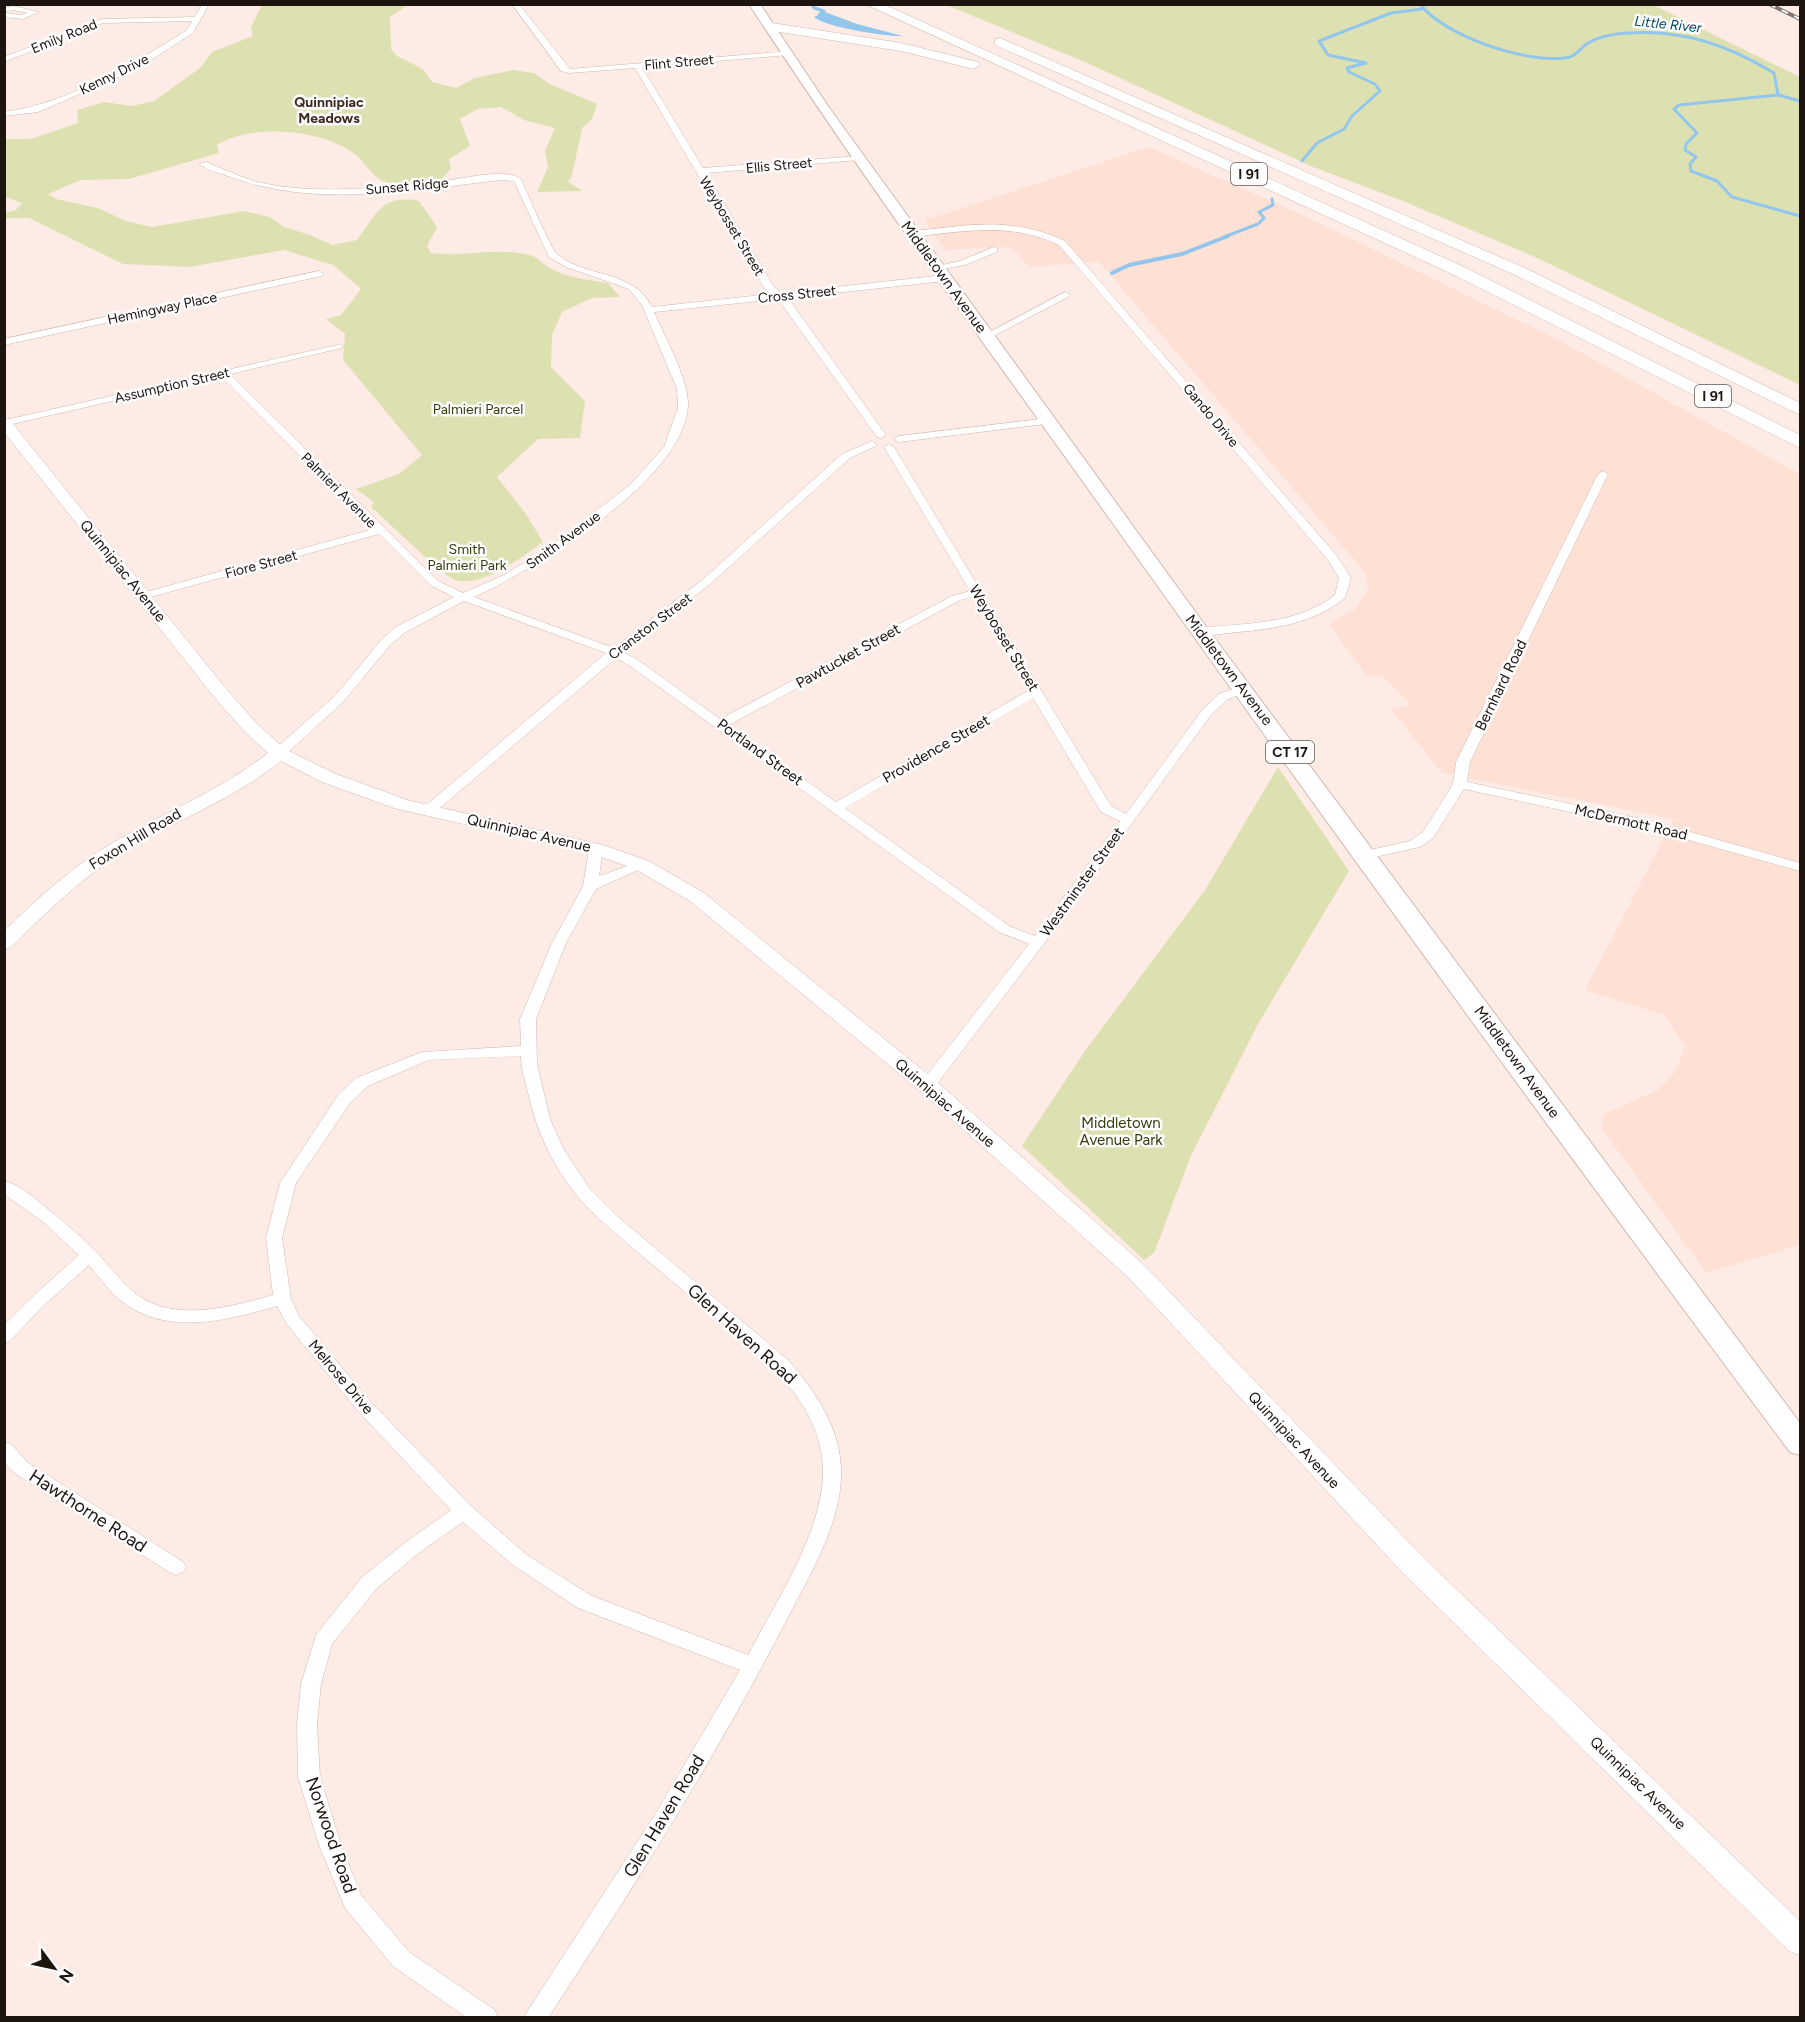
<svg xmlns="http://www.w3.org/2000/svg" width="1805" height="2022" font-family="Figtree,sans-serif">
<style>
.built{fill:#fee0d5}
.green{fill:#dde1b2}
.water{fill:#92c6ec}
.lines{fill:none;stroke-linecap:round;stroke-linejoin:round}
.stream-far1{stroke:#92c6ec;stroke-width:3}
.stream{stroke:#92c6ec;stroke-width:4}
.street-casing{stroke:#d3b8ad;stroke-width:1}
.secondary-casing{stroke:#d3b8ad;stroke-width:1}
.primary-casing{stroke:#d3b8ad;stroke-width:2}
.highway-casing{stroke:#d3b8ad;stroke-width:1}
.street{fill:#fff;fill-rule:evenodd}
.secondary{fill:#fff;fill-rule:evenodd}
.primary{fill:#fff;fill-rule:evenodd}
.highway{fill:#fff;fill-rule:evenodd}
.rail-casing{stroke:#81746e;stroke-width:4}
.rail{stroke:#fdfdfd;stroke-width:2;stroke-dasharray:7;stroke-linecap:butt}
.labels{text-anchor:middle;stroke-width:5;stroke-linejoin:round;paint-order:stroke}
.far-water-label{font-size:14px;font-style:italic;fill:#014569;stroke:#fdfdfd}
.far-street-label{font-size:14px;fill:#1d130f;stroke:#fdfdfd}
.far-neighbourhood-label{font-size:14px;font-weight:bold;fill:#3f2a22;stroke:#fdfdfd}
.shield{fill:#fdfdfd;stroke:#605956;stroke-width:1.5}
.shield-label{font-size:14px;font-weight:bold;fill:#1d130f}
.far-park-label{font-size:14px;fill:#393b0e;stroke:#fdfdfd}
.street-label{font-size:15px;fill:#1d130f;stroke:#fdfdfd}
.park-label{font-size:15px;fill:#393b0e;stroke:#fdfdfd}
.near-street-label{font-size:18px;fill:#1d130f;stroke:#fdfdfd}
</style>
<rect width="100%" height="100%" fill="#fdece5"/>
<path class="built" d="M1149,147L1296,212L1557,339L1800,474V1245L1706,1273L1602,1129L1604,1114L1658,1090L1676,1070L1685,1047L1664,1015L1585,990L1674,819L1442,773L1391,709L1410,705L1382,675L1367,677L1329,624L1355,609L1368,589L1366,574L1099,262L1028,267L1015,250L1008,247L945,250L925,220Z"/>
<g class="green">
<path d="M262,5H408L390,17L391,49L397,56L423,69L432,82L456,88L475,78L513,70L534,73L548,83L597,104L592,119L582,128L572,176L568,182L583,191L537,192L548,167L545,151L555,128L524,120L501,107L478,109L460,119L470,146L449,159L451,169L441,179C427,181 393,188 381,180C370,174 364,161 355,154C321,129 253,123 217,145L219,153L129,179L81,180L48,194L56,199L98,208L126,221L152,227L244,211L270,217L284,227L310,235L332,245L357,240C377,214 381,194 419,201L437,227L427,246L431,253C460,257 489,249 518,253C538,255 536,259 550,268C567,278 589,280 608,283L620,297L592,298L562,312L552,335L551,367L585,401L580,438L538,439L497,477L526,514L543,542C523,557 481,588 455,580C442,575 385,519 371,507L374,502L356,489L399,474L422,455L343,360L345,334L326,319L341,315L361,289L333,265L284,250L190,267L123,264L29,218H5V213L16,210L22,203L5,197V139H30L78,123L77,110L104,102L132,106L154,101L200,68L212,52L253,36L251,27Z"/>
<path d="M946,5H1653L1800,77V385L1537,258L1403,201L1313,167L1085,62Z"/>
<path d="M1278,767L1349,871L1257,1026L1190,1158L1154,1253L1144,1260L1022,1146L1085,1051L1205,890Z"/>
</g>
<path class="water" d="M825,12L857,24L903,36C887,37 825,27 814,17Z"/>
<g class="lines">
<g class="stream-far1">
<path d="M812,4L814,8L824,11L819,15"/>
<path d="M1420,4C1444,36 1525,63 1565,58C1576,57 1580,48 1588,43C1599,36 1614,34 1627,33C1682,29 1728,45 1774,73L1778,95L1800,101"/>
<path d="M1778,95L1679,105L1674,109L1697,133L1686,144L1685,150L1696,157L1690,164L1691,171L1717,181L1732,197L1800,216"/>
<path d="M1302,161L1317,143L1344,129L1352,116L1380,91L1375,84L1349,72L1347,68L1366,63L1328,55L1319,41L1391,13L1422,9"/>
<path d="M1224,237L1258,224L1264,218L1259,212L1273,205L1272,199"/>
</g>
<path class="stream" d="M1112,273L1129,265L1182,254L1228,236"/>
<defs>
<g id="street">
<path d="M202,4H209L193,33L137,69L38,112L4,116V112C69,103 133,64 187,30L192,21L103,23L4,62V57L102,19L195,17Z"/>
<path d="M512,4H519L570,69L791,51L788,55L642,67L703,168L859,156L863,158L859,160L706,173L774,287L781,293L945,275L950,278L945,281L788,298L886,435L881,438L877,437L778,299L654,312C665,338 689,379 688,406C684,480 535,569 474,597L614,648L701,581L842,454L872,441L877,444L876,446L850,458L709,585L623,652L638,660L720,719L952,596L970,591L884,447L889,444L894,447L1111,806L1126,814L1203,709L1219,694L1244,685L1250,689L1227,700L1211,715L1043,945L933,1089H921L919,1085L1029,944L999,932L630,666L616,658L434,813H424L422,810L424,807L606,653L464,601L404,633L390,645L344,701L284,756H274L273,753L274,750L336,695L382,639L396,627L454,597L430,585L379,534L147,598H139V594L373,529L221,376L4,426L5,420L342,344V348L230,374L438,581L463,593L504,575L544,551L631,484L664,447L678,408L677,389L642,305L629,289L566,267L549,257L514,181L501,180C412,190 314,209 228,176C219,173 207,170 199,164L206,162C223,169 240,177 257,182C317,196 389,187 449,180C469,178 504,168 521,179C527,192 550,248 557,254C586,279 632,268 652,307L771,294L765,289L635,68L569,73L561,71ZM973,597L1029,690L836,802L729,725L960,600ZM1033,698L1101,812L1120,821L1035,936L1009,926L845,808Z"/>
<path d="M13,6L39,12L23,19L4,17V13L22,15L27,13L13,10L4,12V8Z"/>
<path d="M970,225C1004,223 1034,226 1065,241L1337,556L1351,578L1345,598C1311,625 1271,629 1229,633C1218,634 1206,637 1196,635V629L1200,628C1247,623 1296,625 1335,595L1339,578L1328,560L1059,245C1012,222 964,231 914,237L910,234L914,231Z"/>
<path d="M994,247L997,248V252L965,265L938,270L933,267L960,261Z"/>
<path d="M319,271L324,274L322,276L4,345V339Z"/>
<path d="M1065,292L1070,295L1068,297L990,338L982,336Z"/>
<path d="M1049,418L1053,419V423L899,442L894,439L899,436Z"/>
<path d="M1603,471L1608,474L1470,762L1467,782L1651,821L1800,863V871L1649,829L1464,789L1433,838L1420,847L1366,859L1361,858L1359,855L1361,852L1410,841L1423,832L1453,784L1456,762L1598,474Z"/>
<path d="M596,845L603,849L599,876L642,861L649,865L596,889L566,943L536,1019L537,1064L550,1119L564,1150L590,1189L617,1216L788,1360C817,1393 843,1432 841,1477C839,1530 807,1579 784,1625C714,1760 632,1890 548,2018H523L656,1813L740,1670L578,1608L513,1565L463,1522L420,1552L376,1589L332,1644L321,1684L317,1724L320,1777L341,1845L361,1895L409,1952L495,2010L498,2018H467L393,1966L345,1908L319,1845L298,1777L297,1724L301,1684L316,1635L362,1577L406,1542L451,1510L358,1411L286,1323L277,1306C229,1320 168,1336 124,1303C110,1293 100,1278 89,1265L43,1306L10,1341L4,1343V1325L31,1298L79,1255L43,1222L4,1194V1181C21,1185 37,1200 50,1211C68,1225 86,1241 101,1257C112,1269 122,1283 136,1294C175,1323 230,1307 273,1295L266,1238L280,1183L338,1095L356,1078L422,1052L521,1046L520,1019L552,943L583,886L589,849ZM521,1056C521,1070 526,1083 529,1096C537,1133 554,1168 578,1197C595,1217 616,1233 635,1250C664,1274 693,1299 722,1323C769,1364 825,1407 823,1476C820,1537 775,1603 748,1655L592,1596L527,1555L471,1506L370,1401L299,1316L291,1299L282,1238L296,1183L350,1103L368,1086L429,1060Z"/>
<path d="M4,1442L11,1444L27,1462L183,1562L186,1567L183,1572L176,1575L169,1572L13,1472L4,1462Z"/>
</g>
<path id="secondary" d="M4,418L9,419L227,690L258,725L285,749L336,774L407,800L603,845L649,861L704,893L935,1080L1144,1265L1423,1557L1800,1921V1955L1789,1951L1403,1573L1128,1277L919,1090L690,901L635,869L590,853L394,808L322,782L281,761C234,799 177,820 126,850C83,876 47,912 11,947L4,949V931C38,898 73,866 114,842C165,812 221,790 268,753L246,733L215,698L4,432Z"/>
<path id="primary" d="M749,4H760L830,109L1207,628L1800,1423V1455L1790,1452C1561,1146 1336,836 1114,525C991,353 865,182 749,4Z"/>
<g id="highway">
<path d="M865,4H883L1462,266L1800,435V448L1450,273Z"/>
<path d="M772,23L901,43L978,62L980,65L973,69L901,51L767,30V24Z"/>
<path d="M1000,38L1527,269L1800,403V415L1515,275L995,45V39Z"/>
</g>
</defs>
<use href="#street" class="street-casing"/>
<use href="#secondary" class="secondary-casing"/>
<use href="#primary" class="primary-casing"/>
<use href="#highway" class="highway-casing"/>
<use href="#street" class="street"/>
<use href="#secondary" class="secondary"/>
<use href="#primary" class="primary"/>
<use href="#highway" class="highway"/>
<defs>
<path id="rail" d="M1769,4L1800,19"/>
</defs>
<use href="#rail" class="rail-casing"/>
<use href="#rail" class="rail"/>
</g>
<g class="labels">
<g class="far-water-label">
<text transform="translate(1668 24) rotate(6)" y="5">Little River</text>
</g>
<g class="far-street-label">
<text transform="translate(64 36) rotate(-22)" y="5">Emily Road</text>
<text transform="translate(679 62) rotate(-5)" y="5">Flint Street</text>
<text transform="translate(114 74) rotate(-26)" y="5">Kenny Drive</text>
<text transform="translate(779 165) rotate(-5)" y="5">Ellis Street</text>
<text transform="translate(407 186) rotate(-5)" y="5">Sunset Ridge</text>
<text transform="translate(732 226) rotate(59)" y="5">Weybosset Street</text>
<text transform="translate(797 294) rotate(-6)" y="5">Cross Street</text>
<text transform="translate(162 308) rotate(-12)" y="5">Hemingway Place</text>
<text transform="translate(172 385) rotate(-13)" y="5">Assumption Street</text>
<text transform="translate(1211 415) rotate(50)" y="5">Gando Drive</text>
<text transform="translate(339 490) rotate(45)" y="5">Palmieri Avenue</text>
<text transform="translate(563 540) rotate(-36)" y="5">Smith Avenue</text>
<text transform="translate(261 564) rotate(-15)" y="5">Fiore Street</text>
<text transform="translate(650 626) rotate(-37)" y="5">Cranston Street</text>
</g>
<g class="far-neighbourhood-label">
<text x="329" y="107">Quinnipiac<tspan x="329" dy="16">Meadows</tspan></text>
</g>
<g class="shield">
<rect x="1231" y="163" width="36" height="22" rx="4.5"/>
<rect x="1695" y="385" width="36" height="22" rx="4.5"/>
<rect x="1266" y="741" width="48" height="22" rx="4.5"/>
</g>
<g class="shield-label">
<text x="1249" y="179">I 91</text>
<text x="1713" y="401">I 91</text>
<text x="1290" y="757">CT 17</text>
</g>
<g class="far-park-label">
<text x="478" y="414">Palmieri Parcel</text>
<text x="467" y="554">Smith<tspan x="467" dy="16">Palmieri Park</tspan></text>
</g>
<g class="street-label">
<text transform="translate(944 277) rotate(54)" y="5">Middletown Avenue</text>
<text transform="translate(123 571) rotate(51)" y="5">Quinnipiac Avenue</text>
<text transform="translate(1004 638) rotate(59)" y="5">Weybosset Street</text>
<text transform="translate(848 656) rotate(-29)" y="5">Pawtucket Street</text>
<text transform="translate(1229 670) rotate(53)" y="5">Middletown Avenue</text>
<text transform="translate(1501 685) rotate(-64)" y="5">Bernhard Road</text>
<text transform="translate(936 749) rotate(-30)" y="5">Providence Street</text>
<text transform="translate(760 752) rotate(36)" y="5">Portland Street</text>
<text transform="translate(1631 822) rotate(13)" y="5">McDermott Road</text>
<text transform="translate(529 833) rotate(13)" y="5">Quinnipiac Avenue</text>
<text transform="translate(135 839) rotate(-31)" y="5">Foxon Hill Road</text>
<text transform="translate(1082 882) rotate(-54)" y="5">Westminster Street</text>
<text transform="translate(1517 1062) rotate(54)" y="5">Middletown Avenue</text>
<text transform="translate(945 1103) rotate(41)" y="5">Quinnipiac Avenue</text>
<text transform="translate(341 1377) rotate(50)" y="5">Melrose Drive</text>
<text transform="translate(1294 1440) rotate(47)" y="5">Quinnipiac Avenue</text>
<text transform="translate(1638 1783) rotate(44)" y="5">Quinnipiac Avenue</text>
</g>
<g class="park-label">
<text x="1121" y="1128">Middletown<tspan x="1121" dy="17">Avenue Park</tspan></text>
</g>
<g class="near-street-label">
<text transform="translate(742 1334) rotate(42)" y="6">Glen Haven Road</text>
<text transform="translate(88 1511) rotate(33)" y="6">Hawthorne Road</text>
<text transform="translate(664 1816) rotate(-59)" y="6">Glen Haven Road</text>
<text transform="translate(331 1835) rotate(71)" y="6">Norwood Road</text>
</g>
</g>
<rect width="1805" height="2022" fill="none" stroke="#1d130f" stroke-width="12"/>
<g transform="translate(54 1968) rotate(123)" stroke="#fdfdfd" stroke-width="4.5" paint-order="stroke">
<path d="M0-4.5L10 22L0 15L-10 22Z" fill="#1d130f"/>
<text y="-9" font-size="16" font-weight="bold" text-anchor="middle" fill="#1d130f">N</text>
</g>
</svg>
